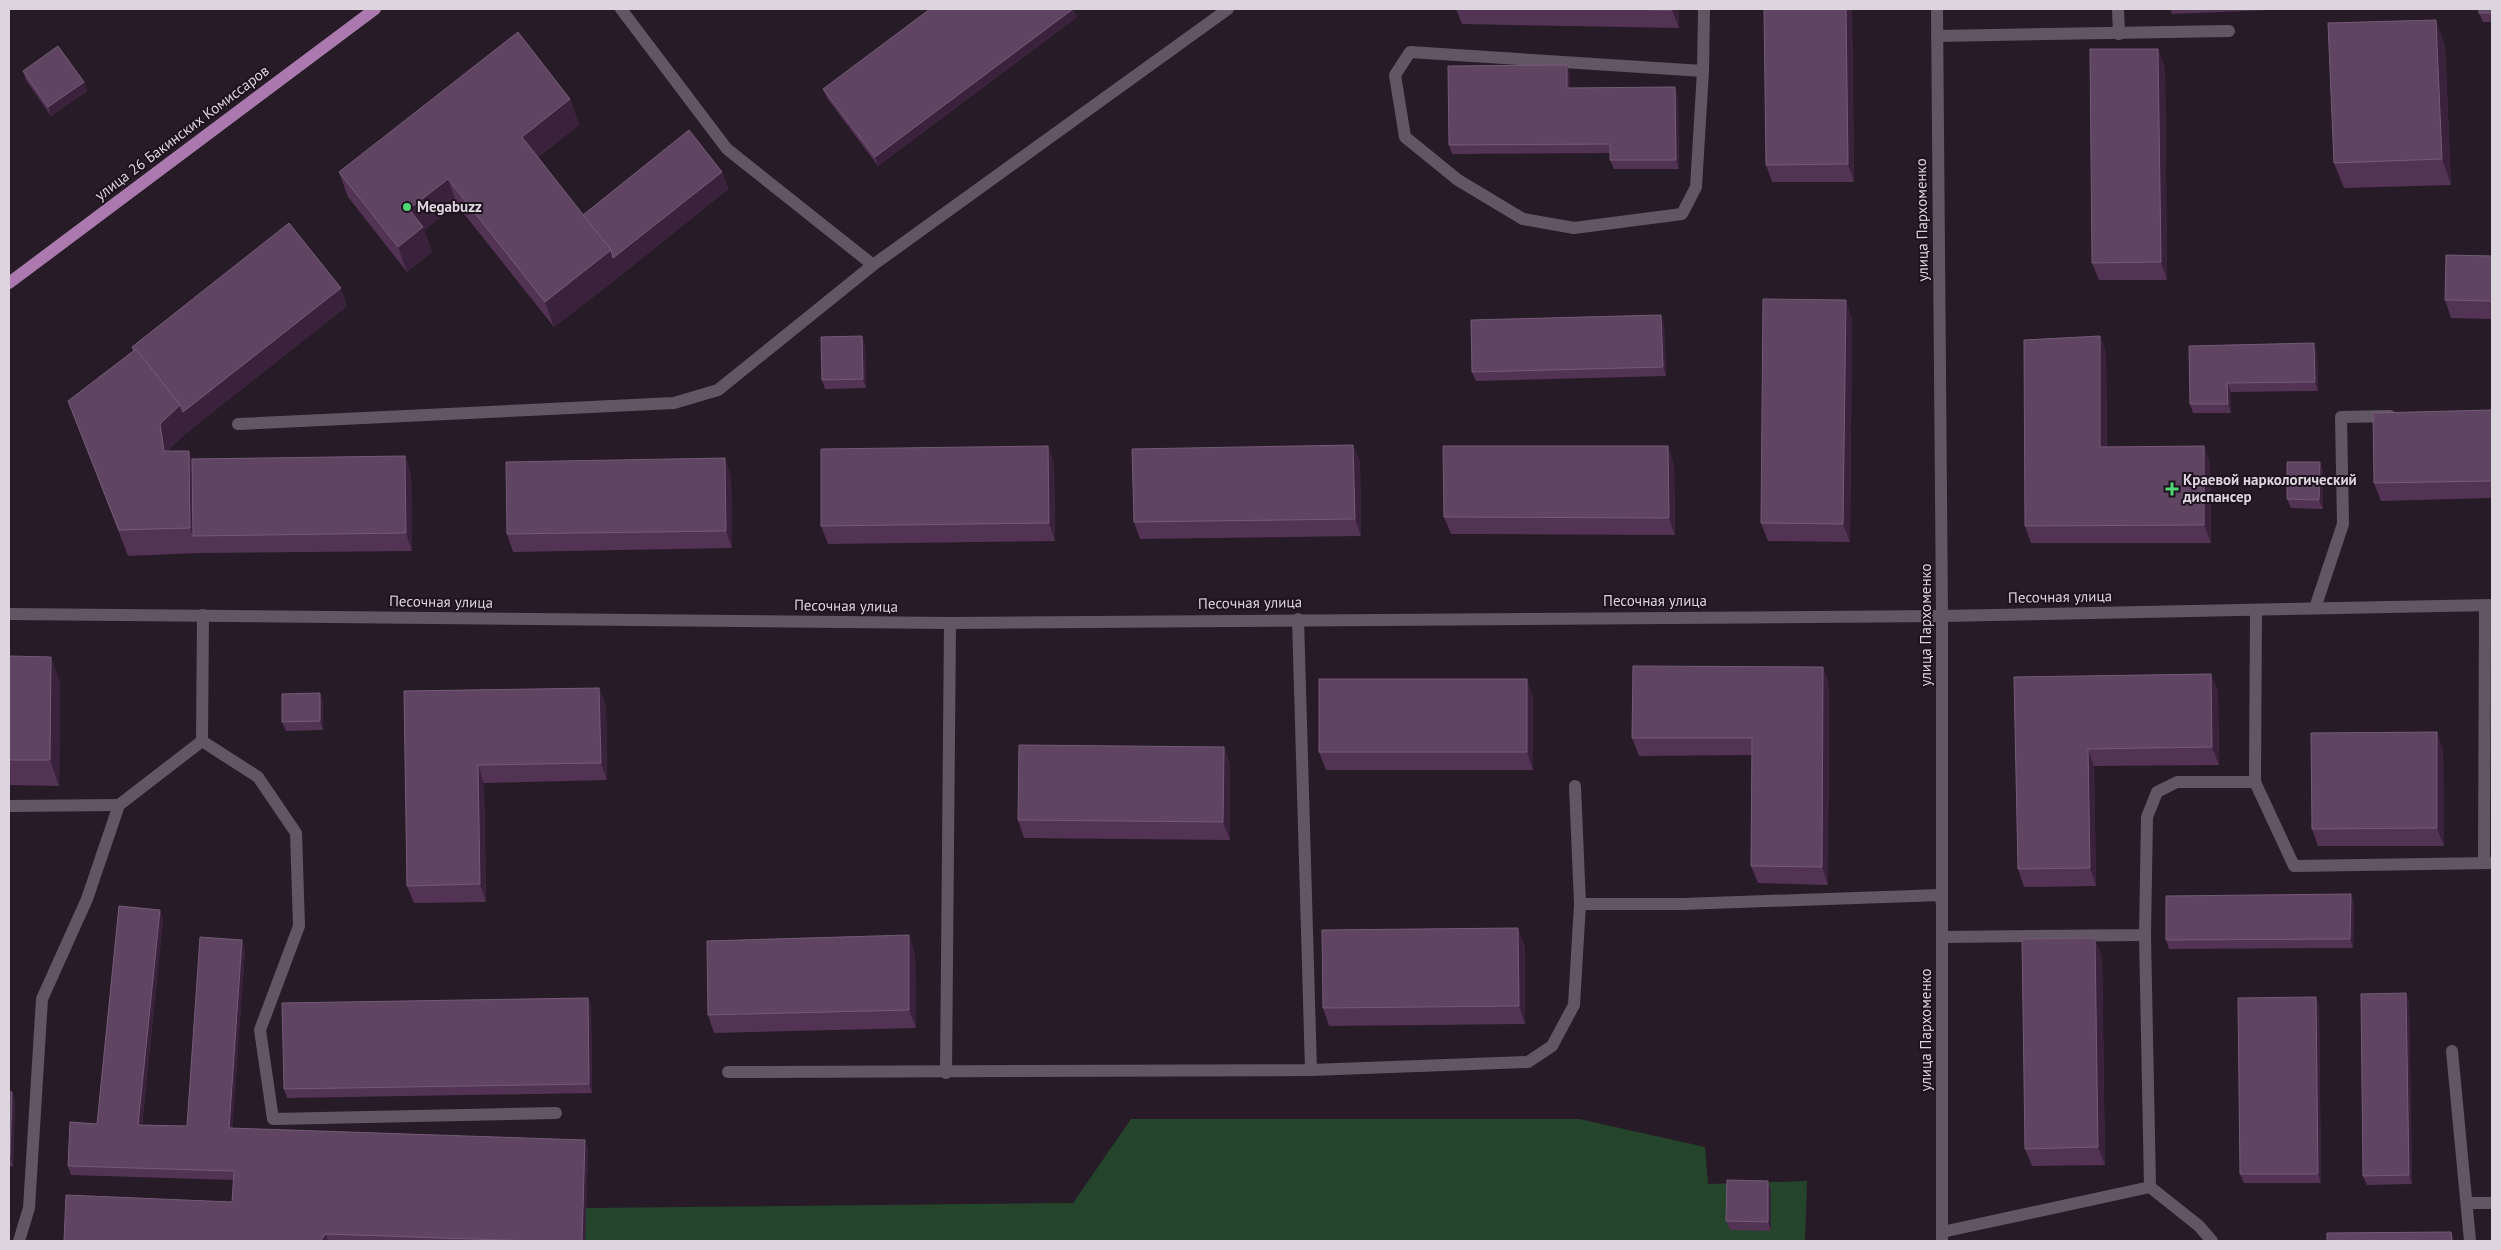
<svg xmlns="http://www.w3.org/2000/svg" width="2501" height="1250" font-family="'PT Sans',sans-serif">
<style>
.green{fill:#24452b}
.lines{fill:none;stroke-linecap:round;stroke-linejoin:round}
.service{stroke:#635664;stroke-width:12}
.minor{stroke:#635664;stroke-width:12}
.primary{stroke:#ab79ae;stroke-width:12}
.wall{fill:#523354}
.shaded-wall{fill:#3a223c}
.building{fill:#604563;stroke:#745b76}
.poi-dot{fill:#4fd675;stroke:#1d121e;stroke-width:2}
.labels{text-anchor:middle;stroke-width:4;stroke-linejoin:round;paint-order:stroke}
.street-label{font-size:15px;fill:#ddd5dd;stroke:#1d121e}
.poi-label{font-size:15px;font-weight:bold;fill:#ddd5dd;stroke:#1d121e;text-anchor:start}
</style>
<rect width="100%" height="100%" fill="#261b27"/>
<path class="green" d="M1131,1119H1579L1705,1147L1708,1184L1807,1181L1805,1241H585L586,1208L1073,1203Z"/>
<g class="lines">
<g class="service">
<path d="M621,9L727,149L873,265"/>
<path d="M2118,9L2119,34"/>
<path d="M1937,36L2229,31"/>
<path d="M1703,71L1410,52L1395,75L1405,137L1458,180L1523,219L1574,228L1682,214L1696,187L1703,71L1704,9"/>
<path d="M238,424L674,403L718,390L873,265L1228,9"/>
<path d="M2315,608L2343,524L2341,417L2390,416"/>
<path d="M2256,610L2255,782L2294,866L2492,863"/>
<path d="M1298,619L1311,1070"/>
<path d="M202,741L258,777L296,833L299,926L260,1030L273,1119L556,1113"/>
<path d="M1575,786L1580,904"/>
<path d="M9,806L119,805"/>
<path d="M2484,863L2485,606"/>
<path d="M1942,926V937L2145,935L2147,817L2157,792L2177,782H2255"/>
<path d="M2452,1051L2470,1241"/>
<path d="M728,1072L1311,1070L1528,1062L1552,1046L1574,1005L1580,904H1683L1941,895L1942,906"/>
<path d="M946,1073L950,623"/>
<path d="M2150,1187L2199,1226L2212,1241"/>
<path d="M2467,1203H2492"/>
<path d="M1942,1232L2150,1187L2145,935"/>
<path d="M19,1241L29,1208L42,999L87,899L119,805L202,741L203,615"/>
</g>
<g class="minor">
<path d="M1937,9L1942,616V1241"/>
<path d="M9,614L950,623L1942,616L2492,605"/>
</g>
<path class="primary" d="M9,283L375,9"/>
</g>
<g class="wall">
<path d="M1073,9L1077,17L878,166L827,98L823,89Z"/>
<path d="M1456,9H1679V28L1462,24Z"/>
<path d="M1852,9L1854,182H1772L1766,165Z"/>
<path d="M2170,9H2297L2172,14Z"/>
<path d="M2492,9V22H2483L2479,13Z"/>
<path d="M2445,45L2451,185L2344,188L2334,163Z"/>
<path d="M2165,67L2167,280H2099L2092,263Z"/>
<path d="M23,71L84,82L87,91L51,116L26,80Z"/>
<path d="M1570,74V88L1678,96L1679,169H1614L1610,160V153L1452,154L1449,145Z"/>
<path d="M570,99L579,125L538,157L583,215L722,172L728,189L620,276L554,327L457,205L424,230L432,252L407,272L348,197L339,172Z"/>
<path d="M2492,256V319L2451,318L2445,300Z"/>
<path d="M347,306L190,430L169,449V451L192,459L405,456L411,474L412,551L199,553L128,556L68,401L133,351L132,347Z"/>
<path d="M1852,318L1850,542L1768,541L1761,523Z"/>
<path d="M1664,324L1666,376L1476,381L1472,372Z"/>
<path d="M862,336L865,345L866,388L825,389L822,380Z"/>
<path d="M2100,336L2106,353L2107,447L2204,446L2210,464L2211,543H2031L2025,526Z"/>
<path d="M2189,346L2317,352L2318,391L2231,392V413H2193L2190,404Z"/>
<path d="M2492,410V498L2381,501L2374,483Z"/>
<path d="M1353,445L1360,462L1361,536L1140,539L1134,522Z"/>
<path d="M1048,446L1054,464L1055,541L828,544L821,526Z"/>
<path d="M1674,464L1675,535L1451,534L1444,517Z"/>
<path d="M2323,471V509L2291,508L2287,499Z"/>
<path d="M731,476L732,548L513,552L507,534Z"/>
<path d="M9,656L60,682L59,786L9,785Z"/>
<path d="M1823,667L1829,685L1828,885L1758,883L1751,866L1752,755L1639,756L1632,738Z"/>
<path d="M2211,674L2218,691L2219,765L2094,766L2096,886L2024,887L2018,869L2014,677Z"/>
<path d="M599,688L606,706L607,780L484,783L486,902L414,903L407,886L404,691Z"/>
<path d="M320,693L323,702V730L286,731L282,722Z"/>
<path d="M1533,697V770H1326L1319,752Z"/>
<path d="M1224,747L1230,765V840L1024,838L1018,820Z"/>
<path d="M2443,750L2444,846H2318L2312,829Z"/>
<path d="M2354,903L2353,948L2169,949L2166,940Z"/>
<path d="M160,910L163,919L142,1125L187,1126L245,949L232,1128L588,1149L585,1241H64L232,1202L234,1180L71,1175L68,1166L97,1124Z"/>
<path d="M1525,946V1024L1329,1026L1323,1008Z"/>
<path d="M915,953L916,1028L714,1033L708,1015Z"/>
<path d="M2102,956L2105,1165L2032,1166L2025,1149Z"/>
<path d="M588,998L591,1007L592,1093L287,1098L284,1089Z"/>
<path d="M2409,1002L2412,1184L2367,1185L2363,1176Z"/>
<path d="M2319,1006L2321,1183H2244L2240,1174Z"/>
<path d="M9,1092L15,1101L13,1166H9Z"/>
<path d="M1768,1181L1771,1190V1231L1730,1230L1726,1221Z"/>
</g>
<g class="shaded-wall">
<path d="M1073,9L1077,17L878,166L875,157Z"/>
<path d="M1672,9H1679V28L1672,10Z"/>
<path d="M1846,9H1852L1854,182L1848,164Z"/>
<path d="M2436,20L2445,45L2451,185L2442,159Z"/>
<path d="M2158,49L2165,67L2167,280L2161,262Z"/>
<path d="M1567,65L1570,74V97L1567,88Z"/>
<path d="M84,82L87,91L51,116L48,107Z"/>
<path d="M1675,87L1678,96L1679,169L1676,160Z"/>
<path d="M570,99L579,125L531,162L522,137Z"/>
<path d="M722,172L728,189L620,276L554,327L545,302L611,250Z"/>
<path d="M448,179L457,205L424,230L432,252L407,272L398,247L409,209Z"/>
<path d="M341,288L347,306L190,430L169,449L173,476L164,451L160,424L180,405Z"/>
<path d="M1846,300L1852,318L1850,542L1843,524Z"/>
<path d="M1661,315L1664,324L1666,376L1663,367Z"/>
<path d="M862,336L865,345L866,388L863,379Z"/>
<path d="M2100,336L2106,353L2107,464L2100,447Z"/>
<path d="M2314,343L2317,352L2318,391L2315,382Z"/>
<path d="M2227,383L2231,392V413L2228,404Z"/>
<path d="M1353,445L1360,462L1361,536L1355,519Z"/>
<path d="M1048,446L1054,464L1055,541L1049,523Z"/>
<path d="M1668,446L1674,464L1675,535L1669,518Z"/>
<path d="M2204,446L2210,464L2211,543L2204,525Z"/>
<path d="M189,451L198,476L193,536L190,528Z"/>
<path d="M405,456L411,474L412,551L406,533Z"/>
<path d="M725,458L731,476L732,548L726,531Z"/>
<path d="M2320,462L2323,471V509L2319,500Z"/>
<path d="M51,657L60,682L59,786L50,760Z"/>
<path d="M1823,667L1829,685L1828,885L1822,867Z"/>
<path d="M2211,674L2218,691L2219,765L2212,747Z"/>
<path d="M1527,679L1533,697V770L1527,752Z"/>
<path d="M599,688L606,706L607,780L601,763Z"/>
<path d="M320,693L323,702V730L320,721Z"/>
<path d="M2437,732L2443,750L2444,846L2437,828Z"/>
<path d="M1224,747L1230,765V840L1223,822Z"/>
<path d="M2088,749L2094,766L2096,886L2090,868Z"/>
<path d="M478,765L484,783L486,902L480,884Z"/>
<path d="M2351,894L2354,903L2353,948L2350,939Z"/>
<path d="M160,910L163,919L141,1134L138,1125Z"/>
<path d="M1518,928L1525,946V1024L1519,1006Z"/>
<path d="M909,935L915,953L916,1028L909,1010Z"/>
<path d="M2095,938L2102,956L2105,1165L2098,1147Z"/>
<path d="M242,940L245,949L232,1137L229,1128Z"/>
<path d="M2406,993L2409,1002L2412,1184L2409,1175Z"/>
<path d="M2316,997L2319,1006L2321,1183L2318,1174Z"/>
<path d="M588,998L591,1007L592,1093L589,1084Z"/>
<path d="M12,1092L15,1101L13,1166L10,1157Z"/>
<path d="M585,1140L588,1149L585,1241H582Z"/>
<path d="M1768,1181L1771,1190V1231L1768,1222Z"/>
<path d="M2451,1232L2455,1241H2452Z"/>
<path d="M325,1234L328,1241H321Z"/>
</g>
<g class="building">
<path d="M930,9H1073L875,157L823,89Z"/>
<path d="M1593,9H1672V10Z"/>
<path d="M1764,9H1846L1848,164L1766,165Z"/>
<rect x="2479" y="9" width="13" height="4"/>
<path d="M2436,20L2442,159L2334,163L2328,23Z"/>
<path d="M518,32L570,99L522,137L611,250L545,302L448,179L409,209L423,227L398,247L339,172Z"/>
<path d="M58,46L84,82L48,107L23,71Z"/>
<path d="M2090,49H2158L2161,262L2092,263Z"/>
<path d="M1567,65V88L1675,87L1676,160H1610V144L1449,145L1448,66Z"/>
<path d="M689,130L722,172L613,258L611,250L583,215Z"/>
<path d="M289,223L341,288L183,412L180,405L136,349L134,350L132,347Z"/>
<path d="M2446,255L2492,256V301L2445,300Z"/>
<path d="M1763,299L1846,300L1843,524L1761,523Z"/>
<path d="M1661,315L1663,367L1472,372L1471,320Z"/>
<path d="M862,336L863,379L822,380L821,337Z"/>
<path d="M2100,336V447L2204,446V525L2025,526L2024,340Z"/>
<path d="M2314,343L2315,382L2227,383L2228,404H2190L2189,346Z"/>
<path d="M136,349L180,405L160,424L164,451H189L190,528L119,530L68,401Z"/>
<path d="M2492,410V481L2374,483L2373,413Z"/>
<path d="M1353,445L1355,519L1134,522L1132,449Z"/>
<path d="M1048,446L1049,523L821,526V449Z"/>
<path d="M1443,446H1668L1669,518L1444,517Z"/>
<path d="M405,456L406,533L193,536L192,459Z"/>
<path d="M725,458L726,531L507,534L506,462Z"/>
<path d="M2287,462H2320L2319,500L2287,499Z"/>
<path d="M9,656L51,657L50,760H9Z"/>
<path d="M1633,666L1823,667L1822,867L1751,866L1752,738H1632Z"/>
<path d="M2211,674L2212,747L2088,749L2090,868L2018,869L2014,677Z"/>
<rect x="1319" y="679" width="208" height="73"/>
<path d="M599,688L601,763L478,765L480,884L407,886L404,691Z"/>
<path d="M320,693V721L282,722V694Z"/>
<path d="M2437,732V828L2312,829L2311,733Z"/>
<path d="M1019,745L1224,747L1223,822L1018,820Z"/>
<path d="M2351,894L2350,939L2166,940V896Z"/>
<path d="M119,906L160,910L138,1125L187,1126L200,937L242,940L229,1128L585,1140L582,1241H532L325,1234L321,1241H64L66,1195L232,1202L234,1171L68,1166L70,1122L97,1124Z"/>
<path d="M1518,928L1519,1006L1323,1008L1322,930Z"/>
<path d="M909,935V1010L708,1015L707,941Z"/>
<path d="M2095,938L2098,1147L2025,1149L2022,939Z"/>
<path d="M2406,993L2409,1175L2363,1176L2361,994Z"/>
<path d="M2316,997L2318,1174H2240L2238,998Z"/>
<path d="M588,998L589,1084L284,1089L282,1003Z"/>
<path d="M9,1092H12L10,1157H9Z"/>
<path d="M1727,1180L1768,1181V1222L1726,1221Z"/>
<path d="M2451,1232L2452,1241H2327V1233Z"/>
</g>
<g class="poi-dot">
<circle cx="407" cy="207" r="5"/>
<path d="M2169.5 481.5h5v5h5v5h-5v5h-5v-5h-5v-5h5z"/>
</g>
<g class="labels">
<g class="street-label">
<text transform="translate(182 133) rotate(-37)" y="5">улица 26 Бакинских Комиссаров</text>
<text transform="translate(1922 220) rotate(-91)" y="5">улица Пархоменко</text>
<text transform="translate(2060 597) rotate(-1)" y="5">Песочная улица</text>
<text x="1655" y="606">Песочная улица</text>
<text transform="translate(441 602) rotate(1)" y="5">Песочная улица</text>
<text transform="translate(1250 603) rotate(-1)" y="5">Песочная улица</text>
<text transform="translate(846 606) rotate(1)" y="5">Песочная улица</text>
<text transform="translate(1926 625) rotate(-90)" y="5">улица Пархоменко</text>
<text transform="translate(1926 1030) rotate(-90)" y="5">улица Пархоменко</text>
</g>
<g class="poi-label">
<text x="417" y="212">Megabuzz</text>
<text x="2183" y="485">Краевой наркологический<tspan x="2183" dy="17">диспансер</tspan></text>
</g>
</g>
<rect width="2501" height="1250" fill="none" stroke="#ddd5dd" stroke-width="20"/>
</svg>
